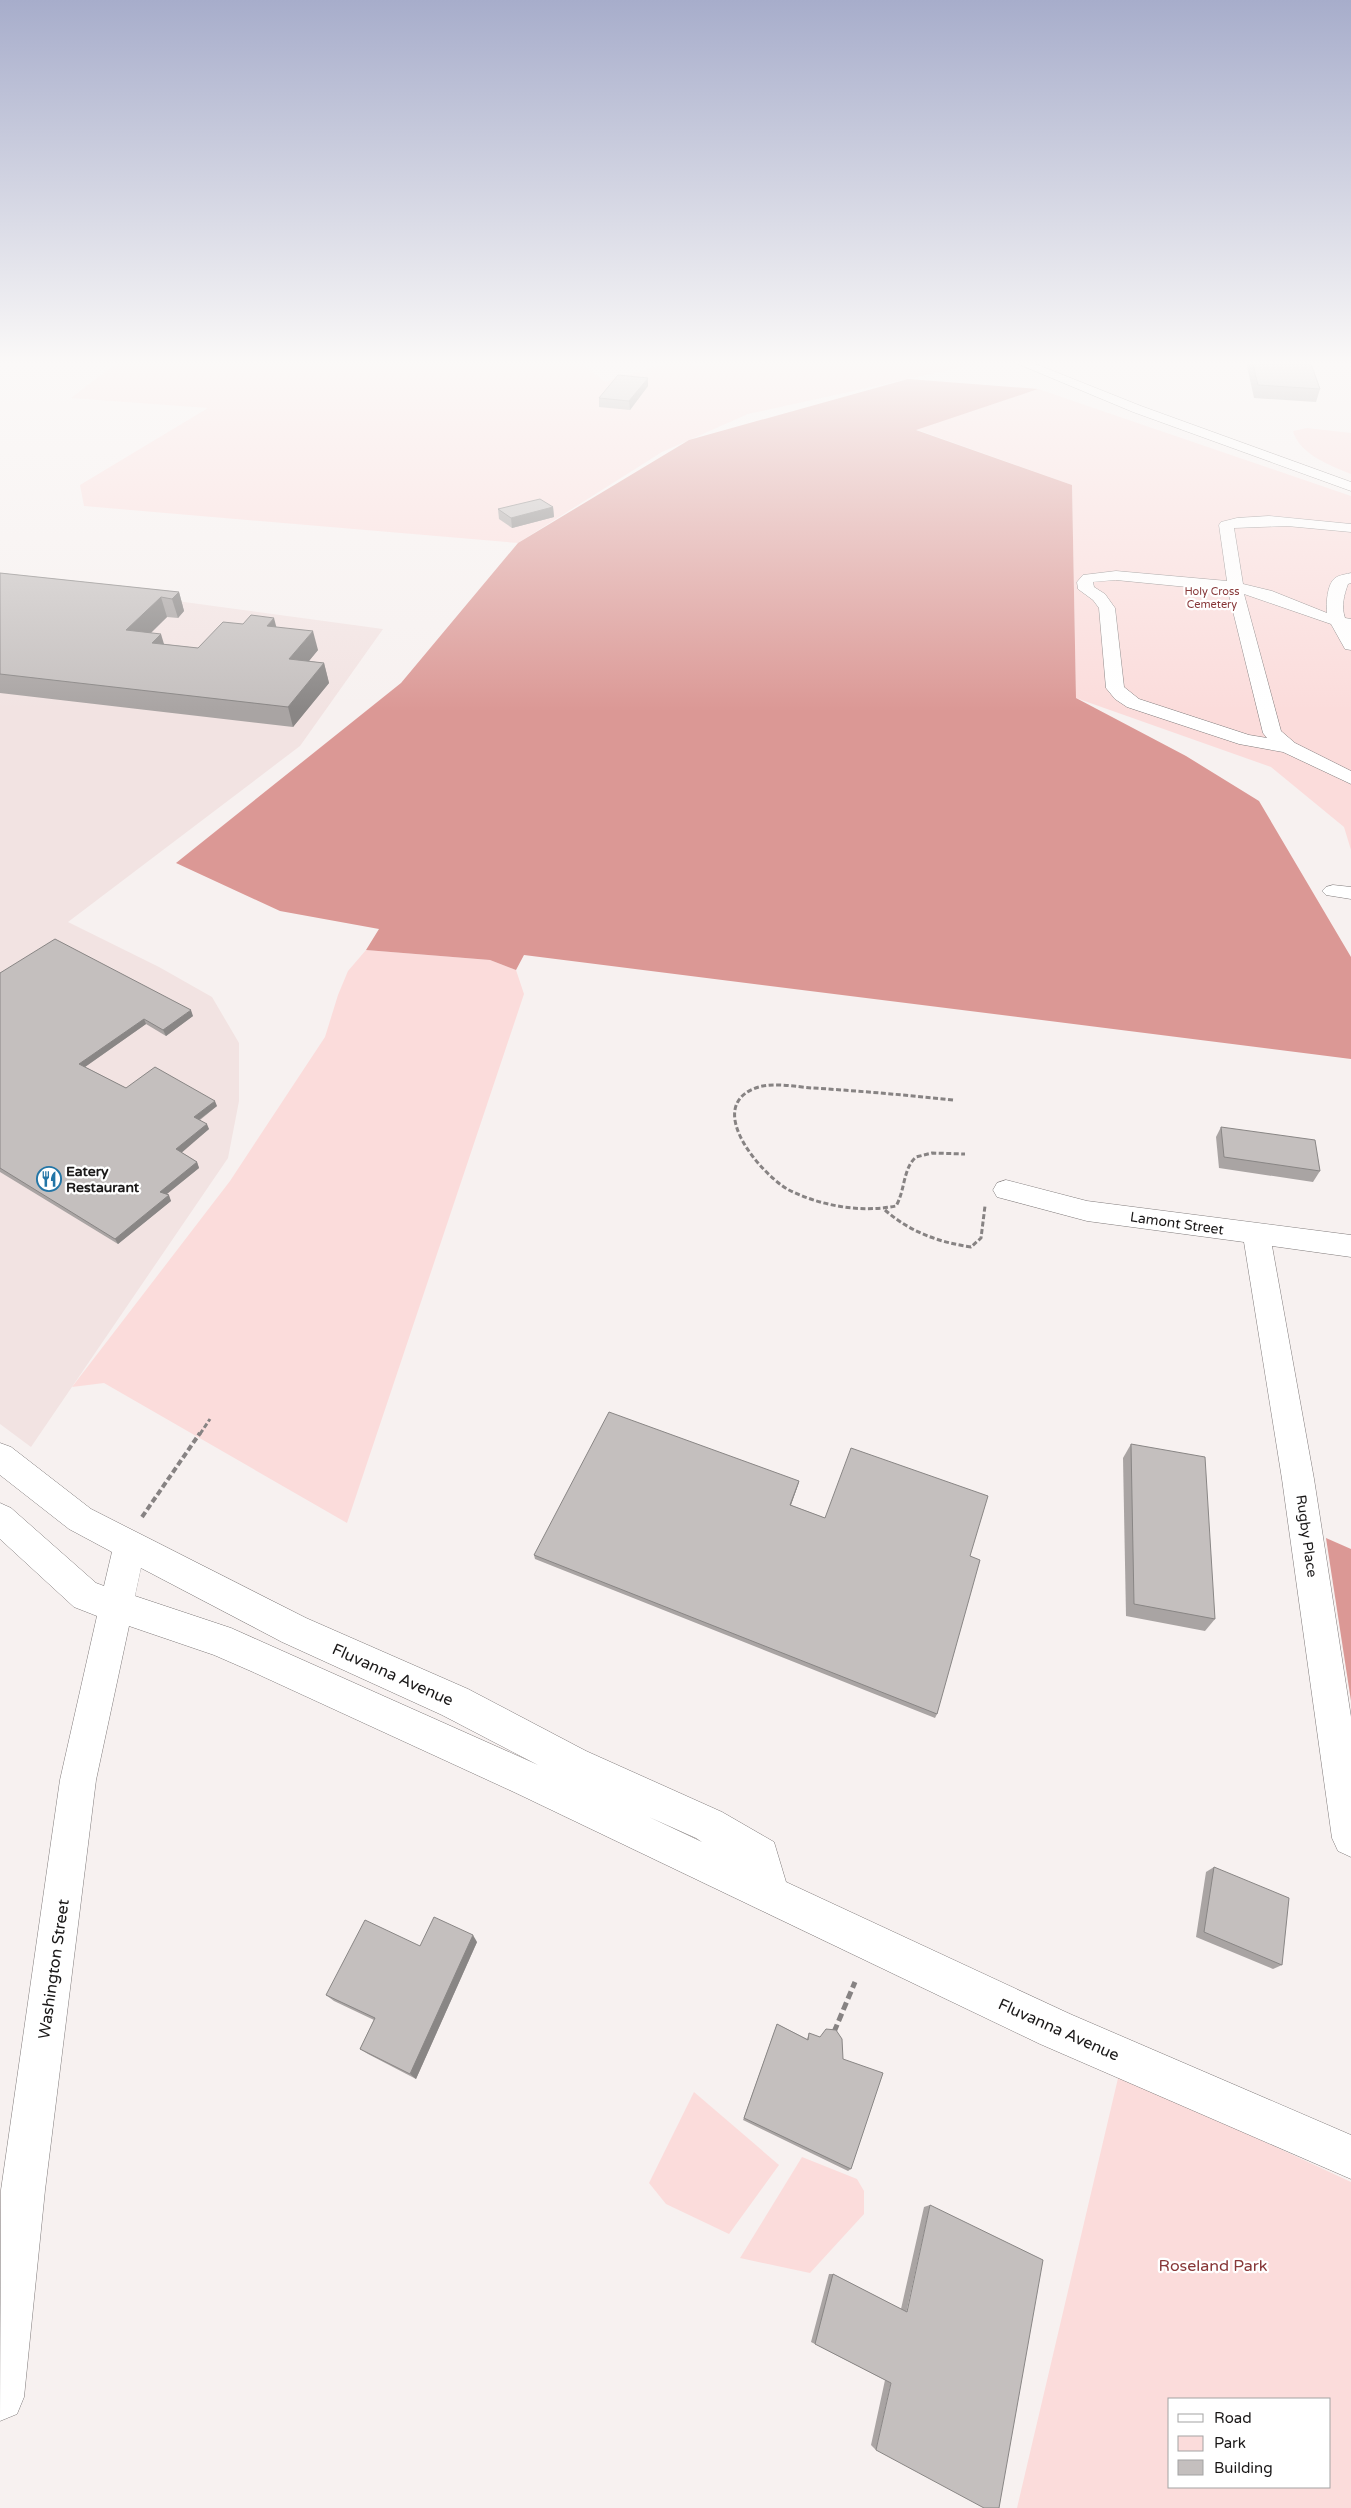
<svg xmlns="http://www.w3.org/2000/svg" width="1351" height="2508" font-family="'Varela Round',sans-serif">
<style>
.built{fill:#f2e3e2}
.green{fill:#fbdcdb;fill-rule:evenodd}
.forest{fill:#db9895}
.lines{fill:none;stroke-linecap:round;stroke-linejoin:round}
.minor-casing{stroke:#807b7b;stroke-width:1}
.major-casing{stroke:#807b7b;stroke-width:1}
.path-far2{stroke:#878383;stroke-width:3;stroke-dasharray:5 2.5;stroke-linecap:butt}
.path-far1{stroke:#878383;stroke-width:4;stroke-dasharray:6 3;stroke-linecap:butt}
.path{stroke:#878383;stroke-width:5;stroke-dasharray:8 4;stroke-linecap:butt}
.minor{fill:#fff;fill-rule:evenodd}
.major{fill:#fff;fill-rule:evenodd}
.wall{fill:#a9a4a3}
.shaded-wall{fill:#898685}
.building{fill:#c4bfbe;stroke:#898685}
.labels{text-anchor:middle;stroke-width:4.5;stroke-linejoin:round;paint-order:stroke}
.far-park-label{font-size:11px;fill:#873738;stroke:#fff}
.poi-label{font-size:14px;font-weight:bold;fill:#1a1818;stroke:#fff;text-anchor:start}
.street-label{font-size:14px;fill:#1a1818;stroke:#fff}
.near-street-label{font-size:16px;fill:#1a1818;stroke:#fff}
.near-park-label{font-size:16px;fill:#873738;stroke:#fff}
</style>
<rect width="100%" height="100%" fill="#f7f1f0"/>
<path class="built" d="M0,577L383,629L300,746L68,922L159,967L212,997L239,1043V1101L228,1158L31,1447L0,1424Z"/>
<g class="green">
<path d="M119,361H579L605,382L674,361L699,366L719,361H990L748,414L662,452L518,543L84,506L80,485L208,408L71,398Z"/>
<path d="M1038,389L1351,496V850L1344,827L1271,767L1076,698L1072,485L915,429Z"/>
<path d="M1307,428L1351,433V474C1331,466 1299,454 1293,431Z"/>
<path d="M366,950L490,960L516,970L524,994L347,1523L104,1383L72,1387L230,1181L325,1037L338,995L348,971Z"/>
<path d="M1119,2074L1351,2182V2508H1017ZM1170,2399H1330V2487H1170Z"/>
<path d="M694,2092L779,2165L729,2234L666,2204L649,2183Z"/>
<path d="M802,2157L857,2179L864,2191V2214L810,2273L740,2258Z"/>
</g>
<g class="forest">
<path d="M908,379L1038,389L916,430L1072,485L1076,698L1186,756L1259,801L1351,957V1059L524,955L516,970L490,960L366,950L379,929L280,911L176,863L401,683L518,543L689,440Z"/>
<path d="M1326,1538L1351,1549V1701Z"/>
</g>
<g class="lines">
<defs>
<g id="minor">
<path d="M1269,516L1351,524V532L1287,526L1234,528L1243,584L1272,591L1327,613C1326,604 1327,584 1335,578C1339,575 1347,574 1351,573V583L1348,584C1344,595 1341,606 1345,618L1351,619V650L1345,649L1331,624L1244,594L1281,731L1295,743L1351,771V784L1283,752L1239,744L1127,707L1115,699L1106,688L1099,608L1093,600L1078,589L1077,582L1083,575L1116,571L1227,581L1219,525L1221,522L1237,518ZM1116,580L1228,591L1263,733L1267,738L1249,735L1139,699L1124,687L1115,608L1105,594L1094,587L1093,582Z"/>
<path d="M1333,885L1351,887V899L1326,895L1322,891L1326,887Z"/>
<path d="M1006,1180L1087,1201L1351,1235V1257L1272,1246L1314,1479L1351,1717V1857L1338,1851L1332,1838L1282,1479L1244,1242L1087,1221L997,1197L993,1190L997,1183Z"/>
</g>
<g id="major">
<path d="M1011,361H1028L1141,406L1351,482V491L1133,412Z"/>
<path d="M0,1443L11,1447L91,1509L306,1618L468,1689L586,1751L722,1812L774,1842L786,1882L1070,2014L1351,2135V2179L1040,2044L516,1793L253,1672L214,1655L129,1626L96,1780L45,2190L24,2397L17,2414L0,2421L1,2190L60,1780L97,1616L74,1607L0,1539V1503L11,1508L96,1583L104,1586L112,1552L69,1529L0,1475ZM141,1568L282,1642L442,1715L538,1765L231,1628L135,1596ZM649,1817L696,1838L702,1842Z"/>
</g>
</defs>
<use href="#minor" class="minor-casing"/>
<use href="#major" class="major-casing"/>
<g class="path-far2">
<path d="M953,1100C906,1095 860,1091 813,1088C795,1087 771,1081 753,1089C705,1110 763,1176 789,1190C821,1206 861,1213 896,1206C905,1191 903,1168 916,1157L932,1153L965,1154"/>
<path d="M885,1210C910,1232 938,1242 971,1247L981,1238L985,1206"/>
<path d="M200,1434L210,1419"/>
</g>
<path class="path-far1" d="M142,1517L200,1433"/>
<path class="path" d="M834,2032L855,1982"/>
<use href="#minor" class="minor"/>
<use href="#major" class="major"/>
</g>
<g class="wall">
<path d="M1248,361H1310L1320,389L1316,402L1254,398L1247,366Z"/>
<path d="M648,386L630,410L599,407V398Z"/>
<path d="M553,507L554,517L512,528L499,519L498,509Z"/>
<path d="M0,573L179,592L184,611L178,618L167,617L151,633L164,644L198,648L276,627L318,650L309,661L324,663L329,683L293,727L0,693Z"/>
<path d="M0,973L193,1016L166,1036L146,1024L85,1067L126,1088L217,1106L200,1120L209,1129L181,1152L197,1162L199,1168L167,1194L171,1201L118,1244L0,1172Z"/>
<path d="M1221,1127L1320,1171L1313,1182L1219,1168L1216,1137Z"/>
<path d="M1131,1444L1215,1619L1205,1631L1126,1616L1123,1458Z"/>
<path d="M799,1481L798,1485L791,1505L825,1518L970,1556L937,1714L935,1718L535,1559L534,1555Z"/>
<path d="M1214,1867L1282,1965L1273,1969L1196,1937L1206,1872Z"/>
<path d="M477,1942L416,2079L368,2054L360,2049L374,2020L334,2001L326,1995L420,1946Z"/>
<path d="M777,2024L807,2039L809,2033L843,2059L851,2169L848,2171L743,2120Z"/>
<path d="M930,2205L876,2450L871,2445L885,2380L811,2342L829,2274H833L901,2309L924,2207Z"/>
</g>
<g class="shaded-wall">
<path d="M648,378V386L630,410L629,401Z"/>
<path d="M553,507L554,517L512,528L511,518Z"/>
<path d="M179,592L184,611L178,618L172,599Z"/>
<path d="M161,597L167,617L133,650L126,630Z"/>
<path d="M274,618L279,637L267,626Z"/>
<path d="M313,631L318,650L294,679L289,659Z"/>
<path d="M161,634L167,654L152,643Z"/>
<path d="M324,663L329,683L293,727L288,707Z"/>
<path d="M191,1010L193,1016L166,1036L163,1030Z"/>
<path d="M144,1019L146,1024L82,1069L79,1064Z"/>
<path d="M215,1101L217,1106L196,1122L194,1117Z"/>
<path d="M207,1124L209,1129L179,1155L176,1149Z"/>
<path d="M197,1162L199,1168L163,1197L160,1192Z"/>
<path d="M169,1195L171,1201L118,1244L115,1239Z"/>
<path d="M799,1481L798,1485L789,1510L790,1505Z"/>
<path d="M473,1935L477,1942L416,2079L410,2074Z"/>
</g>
<g class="building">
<path d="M1252,361H1310L1320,389L1258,385Z"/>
<path d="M618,375L648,378L629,401L599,398Z"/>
<path d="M540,499L553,507L511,518L498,509Z"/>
<path d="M0,573L179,592L172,599L161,597L126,630L161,634L152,643L198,648L223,622L243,624L251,615L274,618L267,626L313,631L289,659L324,663L288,707L0,674Z"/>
<path d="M55,939L191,1010L163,1030L144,1019L79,1064L126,1088L155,1067L215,1101L194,1117L207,1124L176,1149L197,1162L160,1192L169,1195L115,1239L0,1168V973Z"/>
<path d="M1221,1127L1315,1140L1320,1171L1224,1157Z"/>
<path d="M609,1412L799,1481L790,1505L825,1518L851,1448L988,1496L970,1556L980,1560L937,1714L534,1555Z"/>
<path d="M1131,1444L1205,1457L1215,1619L1134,1604Z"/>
<path d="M1214,1867L1289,1898L1282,1965L1204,1932Z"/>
<path d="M434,1917L473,1935L410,2074L360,2049L375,2018L326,1995L365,1920L420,1946Z"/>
<path d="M777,2024L808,2040L809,2033L820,2037L826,2029L836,2030L842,2039L843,2059L883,2073L851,2169L744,2118Z"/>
<path d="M930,2205L1043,2260L999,2508H984L876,2450L891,2383L815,2344L833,2274L907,2312Z"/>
</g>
<linearGradient id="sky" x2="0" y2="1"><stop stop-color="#a7adcb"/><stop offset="0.51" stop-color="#fbf9f8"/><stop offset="1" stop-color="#fbf9f8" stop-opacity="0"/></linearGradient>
<rect width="1351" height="712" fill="url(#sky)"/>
<defs>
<symbol id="restaurant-ring" viewBox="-11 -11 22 22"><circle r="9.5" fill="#fff" stroke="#2275a6" stroke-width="1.5"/><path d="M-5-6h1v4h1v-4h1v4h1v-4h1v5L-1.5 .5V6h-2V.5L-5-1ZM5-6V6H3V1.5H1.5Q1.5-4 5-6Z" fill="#2275a6"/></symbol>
</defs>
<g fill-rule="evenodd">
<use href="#restaurant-ring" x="35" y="1165" width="28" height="28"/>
</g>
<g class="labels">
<g class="far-park-label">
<text x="1212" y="595">Holy Cross<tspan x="1212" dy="13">Cemetery</tspan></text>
</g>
<g class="poi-label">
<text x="66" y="1176">Eatery<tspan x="66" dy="16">Restaurant</tspan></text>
</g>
<g class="street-label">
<text transform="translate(1177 1223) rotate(8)" y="5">Lamont Street</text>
<text transform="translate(1307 1536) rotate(82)" y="5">Rugby Place</text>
</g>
<g class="near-street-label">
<text transform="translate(393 1674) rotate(24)" y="6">Fluvanna Avenue</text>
<text transform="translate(53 1969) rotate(-82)" y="6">Washington Street</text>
<text transform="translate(1059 2029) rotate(24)" y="6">Fluvanna Avenue</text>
</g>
<g class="near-park-label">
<text x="1213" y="2271">Roseland Park</text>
</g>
</g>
<rect x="1168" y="2398" width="162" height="90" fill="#ffffff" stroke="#a3a3a3"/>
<rect x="1178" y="2414" width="25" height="8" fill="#ffffff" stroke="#a3a3a3"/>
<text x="1214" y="2423" font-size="15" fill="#1a1818">Road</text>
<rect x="1178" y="2436" width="25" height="15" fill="#fbdcdb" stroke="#a3a3a3"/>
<text x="1214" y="2448" font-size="15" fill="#1a1818">Park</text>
<rect x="1178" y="2460" width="25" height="15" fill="#c4bfbe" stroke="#a3a3a3"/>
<text x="1214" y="2473" font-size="15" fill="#1a1818">Building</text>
</svg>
